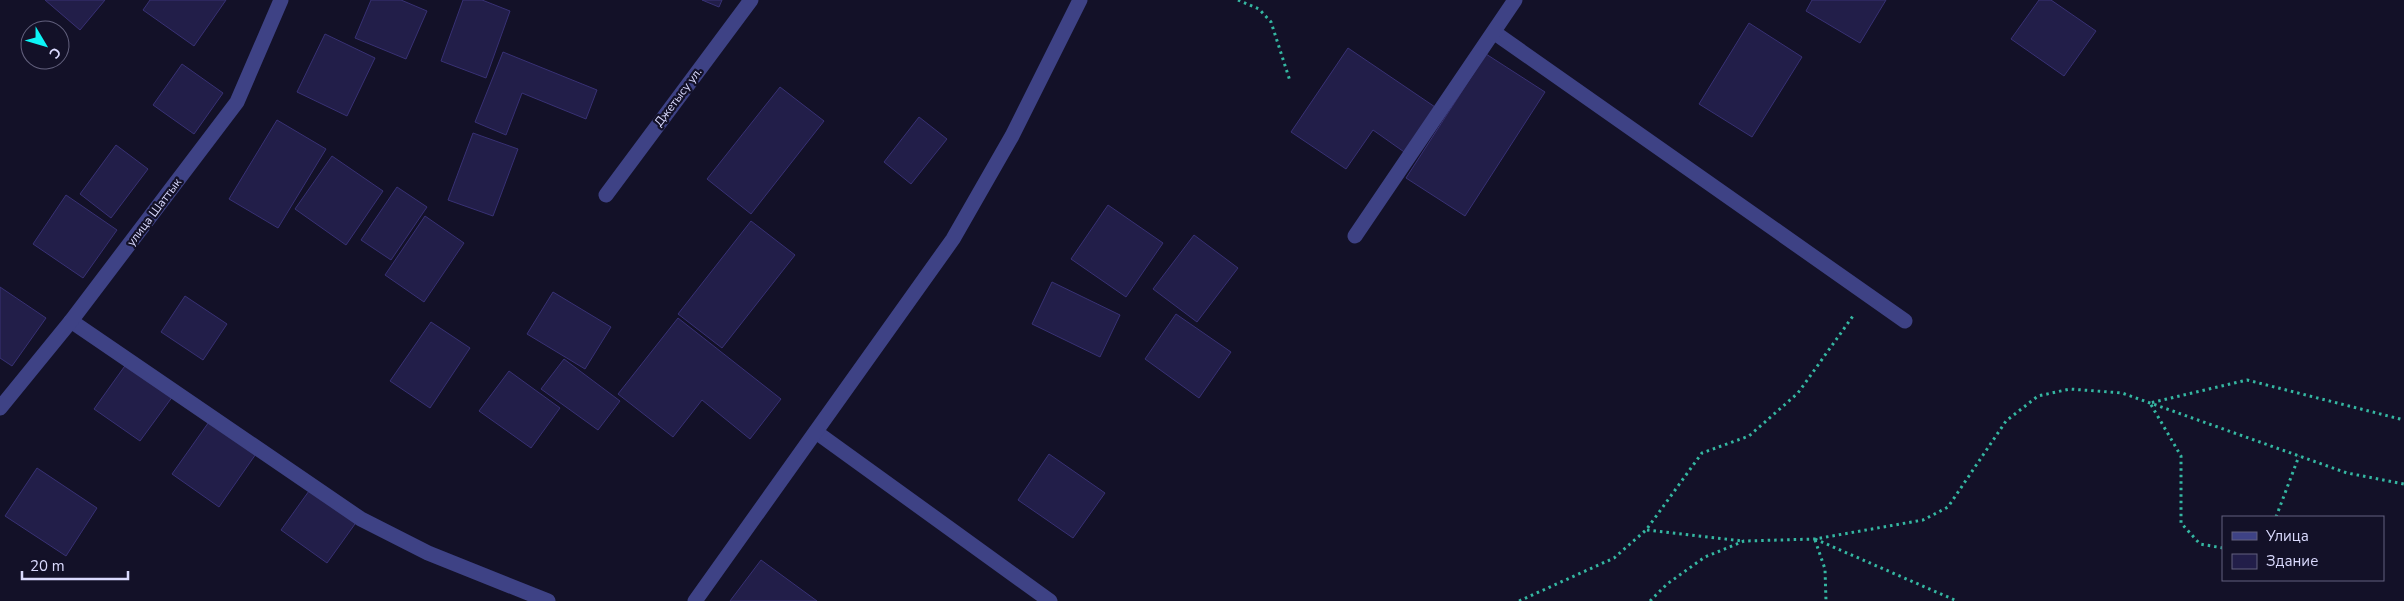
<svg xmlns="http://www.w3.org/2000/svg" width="2404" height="601" font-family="'Nunito Sans',sans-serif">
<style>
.building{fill:#221e49;stroke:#383174}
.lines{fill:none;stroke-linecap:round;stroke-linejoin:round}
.path{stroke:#35b7a2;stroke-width:3;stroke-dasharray:2.5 4;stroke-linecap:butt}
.minor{stroke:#3e4285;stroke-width:15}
.labels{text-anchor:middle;stroke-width:4.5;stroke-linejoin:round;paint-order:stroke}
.street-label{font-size:12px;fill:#dadafe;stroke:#131128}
</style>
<rect width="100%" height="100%" fill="#131128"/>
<g class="building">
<path d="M45,0H105L80,30Z"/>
<path d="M150,0H226L194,46L143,10Z"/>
<path d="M371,0H401L427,11L406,59L355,38Z"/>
<path d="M463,0H482L510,11L486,78L441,61Z"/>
<path d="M702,0H722L719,7Z"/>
<path d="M1812,0H1886L1860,43L1806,11Z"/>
<path d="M2039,0H2051L2096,31L2064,76L2011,39Z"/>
<path d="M1749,23L1802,57L1752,137L1699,104Z"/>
<path d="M325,34L375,58L347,116L297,92Z"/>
<path d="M1348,48L1438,109L1407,154L1373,130L1346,169L1291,132Z"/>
<path d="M503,52L597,90L586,119L522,93L506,135L475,122Z"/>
<path d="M1486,54L1545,92L1465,216L1406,178Z"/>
<path d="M182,64L223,93L194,134L153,105Z"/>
<path d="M780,87L824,121L751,214L707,179Z"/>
<path d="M919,117L947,139L911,184L884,162Z"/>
<path d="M277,120L326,149L278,228L229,199Z"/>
<path d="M473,133L518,149L493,216L448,200Z"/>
<path d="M116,145L148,169L111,218L80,194Z"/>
<path d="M332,156L383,191L346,245L295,209Z"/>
<path d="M397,187L427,207L391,260L361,240Z"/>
<path d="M66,195L117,230L83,278L33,244Z"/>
<path d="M1108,205L1163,243L1126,297L1071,259Z"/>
<path d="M425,216L464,243L424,302L385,275Z"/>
<path d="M751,221L795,255L722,348L678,314Z"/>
<path d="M1194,235L1238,268L1197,322L1153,289Z"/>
<path d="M1052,282L1120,315L1100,357L1032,324Z"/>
<path d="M0,287L46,318L12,366L0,358Z"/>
<path d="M553,292L611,327L585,369L527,334Z"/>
<path d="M185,296L227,324L203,360L161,332Z"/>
<path d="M1176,314L1231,352L1199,398L1145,359Z"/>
<path d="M678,318L781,399L750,439L702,400L673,437L618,394Z"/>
<path d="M431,322L470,348L430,408L390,381Z"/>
<path d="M564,359L620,401L598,430L541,389Z"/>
<path d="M127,363L173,396L140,441L94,409Z"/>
<path d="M509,371L560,408L531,448L479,411Z"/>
<path d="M211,419L258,451L219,507L172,474Z"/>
<path d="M1049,454L1105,493L1073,538L1018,500Z"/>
<path d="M37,468L97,508L66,556L5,516Z"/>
<path d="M314,484L360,517L327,563L281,530Z"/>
<path d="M761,560L817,601H730Z"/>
</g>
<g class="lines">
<g class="path">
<path d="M1238,0L1259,9L1271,22L1290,81"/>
<path d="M2276,517L2299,456"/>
<path d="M1647,530L1743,541"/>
<path d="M1815,539L1957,601"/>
<path d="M1815,540L1825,569L1826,601"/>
<path d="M2223,548L2200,544L2181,523V456L2150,403L2247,380L2404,420"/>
<path d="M1519,601L1614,558L1646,530L1702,453L1749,436L1798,393L1853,316"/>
<path d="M1650,601L1667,584L1705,557L1744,541L1815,539L1923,520L1948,507L2006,421L2038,396L2070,389L2122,393L2347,473L2404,484"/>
</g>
<g class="minor">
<path d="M1495,33L1905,321"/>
<path d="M606,195L751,0"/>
<path d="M1355,236L1515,0"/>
<path d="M71,321L361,519L428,553L548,601"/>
<path d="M0,408L71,321L237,102L281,0"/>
<path d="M816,432L1050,601"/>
<path d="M695,601L953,239L1012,136L1080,0"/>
</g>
</g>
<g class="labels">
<g class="street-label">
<text transform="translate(678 97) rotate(-53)" y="4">Джетысу ул.</text>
<text transform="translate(154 212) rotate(-53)" y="4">улица Шаттык</text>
</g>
</g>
<rect x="2222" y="516" width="162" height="65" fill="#131128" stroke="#63617e"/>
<rect x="2232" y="532" width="25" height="8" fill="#3e4285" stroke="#63617e"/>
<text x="2266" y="541" font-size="15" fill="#dadafe">Улица</text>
<rect x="2232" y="554" width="25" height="15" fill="#221e49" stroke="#63617e"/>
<text x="2266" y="566" font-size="15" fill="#dadafe">Здание</text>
<g transform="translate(45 45) rotate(128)"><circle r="24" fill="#131128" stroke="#63617e"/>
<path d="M0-4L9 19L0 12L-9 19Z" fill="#0df5f6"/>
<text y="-8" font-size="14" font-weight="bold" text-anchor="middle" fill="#dadafe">С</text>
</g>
<path d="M22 571v8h106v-8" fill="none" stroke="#dadafe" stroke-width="2.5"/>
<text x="30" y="571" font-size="15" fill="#dadafe" stroke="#131128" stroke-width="4" paint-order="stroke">20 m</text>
</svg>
